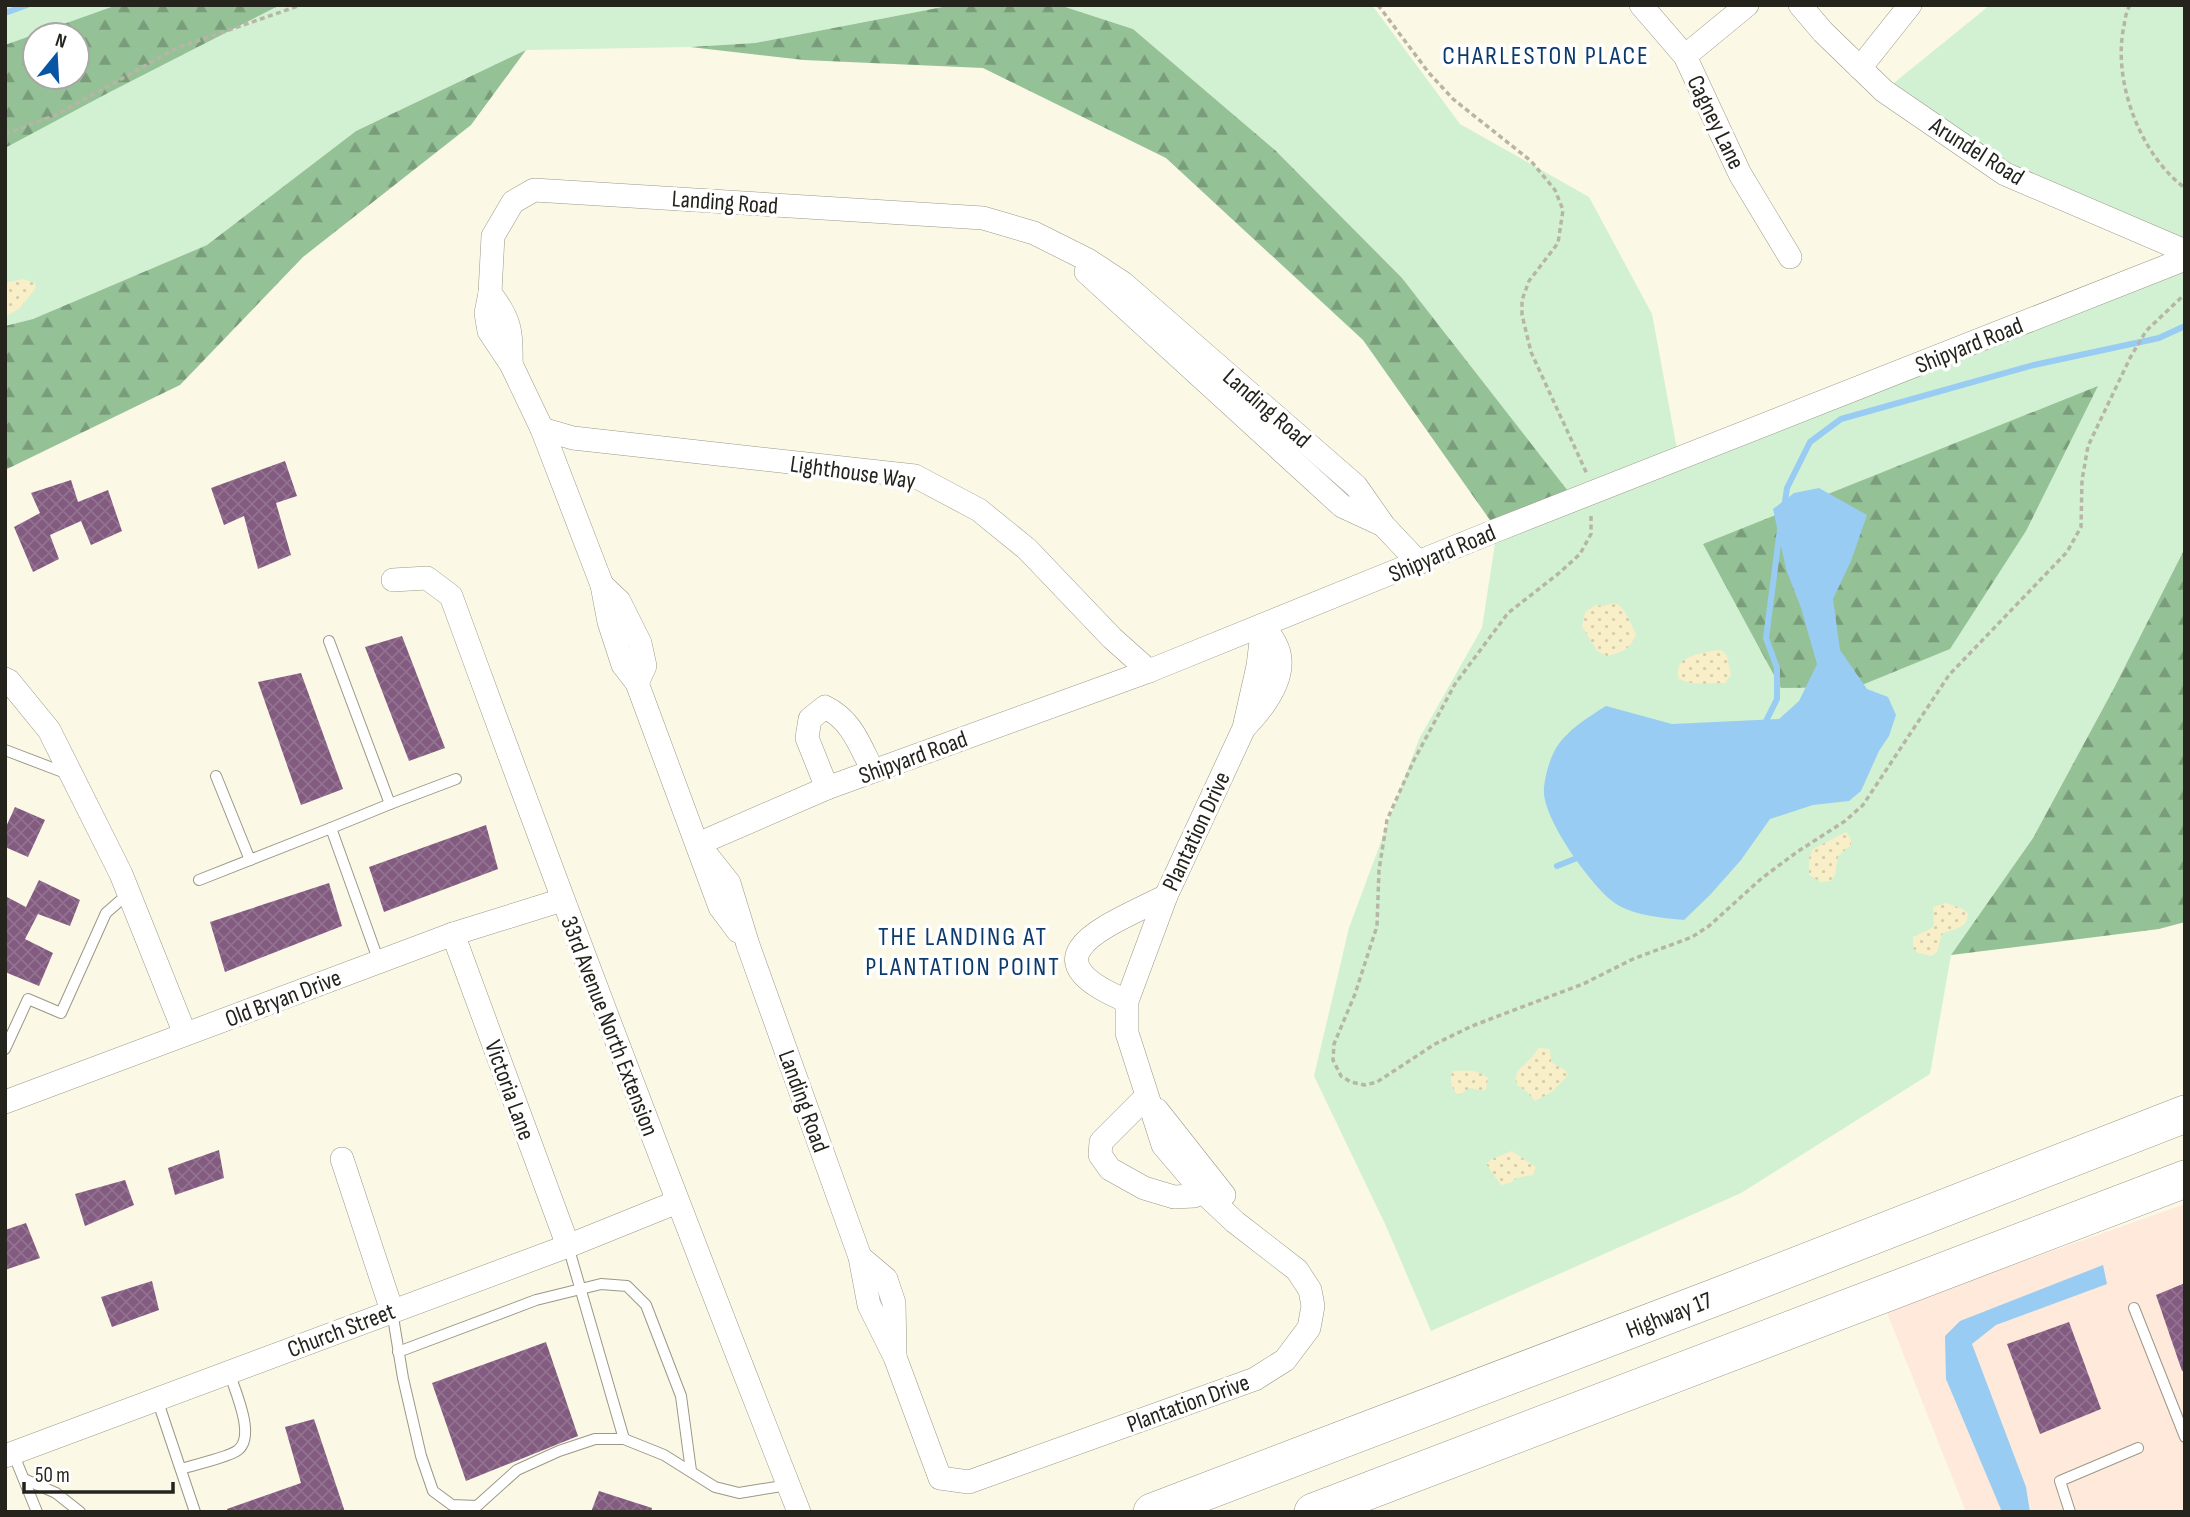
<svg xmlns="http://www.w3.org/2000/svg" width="2190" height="1517" font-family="'Sofia Sans Condensed',sans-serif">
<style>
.commercial{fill:#fee9db}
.green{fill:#d2f1d2;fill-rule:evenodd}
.forest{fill:url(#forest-firs);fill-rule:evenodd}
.sand{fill:url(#sand-dots)}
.water{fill:#99ccf3}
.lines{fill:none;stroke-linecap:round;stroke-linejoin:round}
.stream{stroke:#99ccf3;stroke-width:6}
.building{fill:url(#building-cross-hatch)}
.service-casing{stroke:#9b9887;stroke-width:12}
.minor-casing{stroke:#9b9887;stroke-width:24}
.trunk-casing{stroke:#9b9887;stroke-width:38}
.path{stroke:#b7b5a7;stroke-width:3.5;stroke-dasharray:5 3.5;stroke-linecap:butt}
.service{stroke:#fff;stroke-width:10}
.minor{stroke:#fff;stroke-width:23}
.trunk{stroke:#fff;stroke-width:37}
.labels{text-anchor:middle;stroke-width:7;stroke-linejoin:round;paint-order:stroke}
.street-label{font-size:24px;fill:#24231c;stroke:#fff}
.neighbourhood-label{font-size:26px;letter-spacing:2px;fill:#0d3a6c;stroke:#fff}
</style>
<defs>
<pattern id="forest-firs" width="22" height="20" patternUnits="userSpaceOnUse" patternTransform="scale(1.75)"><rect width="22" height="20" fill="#95c196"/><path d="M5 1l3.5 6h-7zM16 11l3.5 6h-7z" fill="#799c7a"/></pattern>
<pattern id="sand-dots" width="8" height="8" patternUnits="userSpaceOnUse" patternTransform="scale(1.75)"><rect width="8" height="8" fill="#f8eec8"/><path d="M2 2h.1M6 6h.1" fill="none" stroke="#d4ccab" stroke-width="1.8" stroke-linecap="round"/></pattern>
<pattern id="building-cross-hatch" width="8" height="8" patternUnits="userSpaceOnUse" patternTransform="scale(1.75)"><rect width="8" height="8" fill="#835a80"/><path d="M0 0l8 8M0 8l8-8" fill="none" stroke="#92738f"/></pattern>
</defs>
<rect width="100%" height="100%" fill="#fbf8e6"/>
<path class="commercial" d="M2185,1204V1512H1966L1886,1310Z"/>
<g class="green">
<path d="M5,5H953L755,43L690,47L526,50L356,131L207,245L33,319L5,326ZM35,35H77V77H35Z"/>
<path d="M1059,5H1372L1460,124L1589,197L1652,314L1679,460L2185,267V548L2114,688L2033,838L1951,955L1930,1074L1741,1193L1431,1331L1386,1226L1314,1076L1349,928L1419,739L1482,628L1497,530L1575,500L1402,278L1275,150L1133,29Z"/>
<path d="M1990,5H2185V243L2005,174L1884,91Z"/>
</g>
<g class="forest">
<path d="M117,5H280L106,94L5,148V45ZM35,35H77V77H35Z"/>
<path d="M953,5H1059L1133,29L1275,150L1402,278L1575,500L1497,530L1363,340L1166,158L983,68L804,60L690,47L755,43Z"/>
<path d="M526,50L471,125L303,257L180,385L5,470V326L33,319L207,245L356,131Z"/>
<path d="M2098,386L2026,531L1950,649L1857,687L1781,688L1703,544Z"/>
<path d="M2185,548V922L2159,929L1951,955L2033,838L2114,688Z"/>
</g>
<g class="sand">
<path d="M23,279L35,283L36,288L20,308L5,317V283Z"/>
<path d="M1613,603C1626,605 1630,624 1636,634C1632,648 1621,653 1607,656L1597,651L1582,626L1585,612L1596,605L1603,606Z"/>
<path d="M1717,650L1723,651L1727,656L1731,675L1725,683C1710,683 1693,686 1679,679C1672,655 1700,654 1717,650Z"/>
<path d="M1846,832L1851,839V845L1838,856L1835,875L1830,881L1821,882L1809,875V858L1813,849Z"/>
<path d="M1946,903L1963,909L1968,914C1967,930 1953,928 1942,934L1937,952L1932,956L1918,953L1913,948V937L1932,928L1934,924L1933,907Z"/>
<path d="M1539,1048L1550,1049L1551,1062L1565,1070L1568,1075L1552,1092L1535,1101L1526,1091L1517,1085C1514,1071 1519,1070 1528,1061C1533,1057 1535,1052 1539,1048Z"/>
<path d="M1455,1071C1467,1070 1478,1070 1488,1078L1486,1089L1483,1091L1470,1088L1459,1095C1452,1091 1449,1080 1452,1072Z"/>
<path d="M1512,1151L1536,1167L1533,1175L1516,1178L1512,1182L1501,1185L1486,1164L1492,1159Z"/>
</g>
<g class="water">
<path d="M1819,488L1867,515L1851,561L1833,599L1840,650L1867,689L1888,697L1896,715L1889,736L1879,751L1861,791L1849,801L1813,805L1770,819L1741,860L1710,895L1684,920C1662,918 1629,915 1612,901C1589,882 1547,824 1544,794C1543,783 1549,761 1554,752C1564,732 1587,718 1606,706L1672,724L1779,719L1799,701L1817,664L1801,608L1786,569L1773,509L1794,493Z"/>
<path d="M2103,1265L2107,1284L1996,1325L1972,1344L2026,1487L2030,1512H2002L1946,1379L1945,1336L1960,1321Z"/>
</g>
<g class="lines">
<g class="stream">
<path d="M5,13L27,5"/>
<path d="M1784,508L1787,488L1810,442L1841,419L2034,365L2159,338L2185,326"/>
<path d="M1764,725L1777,699V668L1766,638L1780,529"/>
<path d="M1557,866L1582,856"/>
</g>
</g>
<g class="building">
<path d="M285,461L297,496L276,503L291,555L258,569L244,516L224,525L211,488Z"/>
<path d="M71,480L78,502L108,490L122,531L91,545L81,521L50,535L59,559L33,572L14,527L40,513L31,493Z"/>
<path d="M402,636L445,748L409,761L365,647Z"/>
<path d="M301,673L343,789L301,805L258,682Z"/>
<path d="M15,807L45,820L28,857L5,847V829Z"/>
<path d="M486,825L498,869L384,912L369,867Z"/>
<path d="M39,880L80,900L70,926L38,914L25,939L53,953L39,986L5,972V896L26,907Z"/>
<path d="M329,883L342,926L225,972L210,922Z"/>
<path d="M219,1150L224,1178L175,1195L168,1168Z"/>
<path d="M125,1180L134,1205L85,1226L75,1194Z"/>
<path d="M26,1223L40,1258L5,1270V1230Z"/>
<path d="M152,1281L159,1310L112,1327L101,1297Z"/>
<path d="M2185,1283V1371H2182L2156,1295Z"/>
<path d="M2069,1322L2101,1409L2040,1434L2007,1344Z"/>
<path d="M546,1342L578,1436L466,1481L432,1383Z"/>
<path d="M314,1419L345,1512H227V1509L301,1483L285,1427Z"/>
<path d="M599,1491L652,1508L651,1512H591Z"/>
</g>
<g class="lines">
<defs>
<g id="service">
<path d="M329,641L390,804L331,828"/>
<path d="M5,750L68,774"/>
<path d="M216,776L250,860"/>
<path d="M390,804L456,779"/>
<path d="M199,880L331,828L379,962"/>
<path d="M5,1049L28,999L61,1013L106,913L129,893"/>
<path d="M568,1246L624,1439"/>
<path d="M2134,1308L2185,1437"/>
<path d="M392,1311L403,1378L421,1456L433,1491L452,1505L477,1506L517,1470L559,1451L595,1439H624L664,1455L715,1487L739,1493L788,1485"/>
<path d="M398,1352L536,1300L601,1284L627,1286L646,1305L681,1396L691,1471"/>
<path d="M157,1399L195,1512"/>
<path d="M13,1453L37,1512"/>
<path d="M181,1469C193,1465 230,1457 238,1450C256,1436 235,1391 229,1372"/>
<path d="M24,1479L56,1493L80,1512"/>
<path d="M2070,1512L2060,1481L2138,1448"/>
</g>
<g id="minor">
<path d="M1641,5L1685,56L1740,174L1790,257"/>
<path d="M1800,5L1823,32L1884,91L2005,174L2185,251"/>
<path d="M1685,56L1747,5"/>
<path d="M1860,68L1910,5"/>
<path d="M1086,272L1342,506L1381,524"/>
<path d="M490,293C510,319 512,331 511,364"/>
<path d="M542,429L573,438L915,476L979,510L1027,549L1112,638L1149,671"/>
<path d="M393,580L427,578L451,596C563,903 679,1208 799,1512"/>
<path d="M602,585L619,601L640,643L645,666L637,683"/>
<path d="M5,679L9,681L49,730L121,874L185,1034"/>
<path d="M1246,726C1265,706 1291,672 1275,643C1272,637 1267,631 1263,625"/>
<path d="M827,788L807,738L810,719L825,707C852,720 860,746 873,771"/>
<path d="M698,844L729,883L748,945L860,1257L869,1305L895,1357L940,1478L969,1482L1255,1379L1285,1360L1309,1328L1313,1306L1310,1290L1297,1270L1235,1222L1202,1191L1163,1145L1127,1033V1001L1166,896L1244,728L1258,666L1263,625"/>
<path d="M698,844L827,788L1149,671L1497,530L2185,259"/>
<path d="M738,931L720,907L637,683L623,665L609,622L602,585L542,429L511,364L489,331L486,313L490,293L493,236L513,202L534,190L983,218L1034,233L1088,260L1123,283L1356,486L1384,526L1419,563"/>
<path d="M453,934L568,1246"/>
<path d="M1127,1001C1018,956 1112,924 1166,896"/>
<path d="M1146,1097L1101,1142L1100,1155L1110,1169L1144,1188L1174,1197L1194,1196L1213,1184"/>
<path d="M5,1102L453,934L562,900"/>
<path d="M1157,1110L1224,1195"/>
<path d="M342,1159L392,1311"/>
<path d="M860,1257L886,1279L894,1303L895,1354"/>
<path d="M5,1456L568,1246L677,1202"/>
</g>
<g id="trunk">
<path d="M1152,1512L1716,1297L2185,1114"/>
<path d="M1313,1512L2185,1179"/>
</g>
</defs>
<use href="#service" class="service-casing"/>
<use href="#minor" class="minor-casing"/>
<use href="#trunk" class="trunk-casing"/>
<g class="path">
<path d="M1378,5L1429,73L1453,99L1531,161L1555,190L1563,210L1558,243L1529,281L1522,300V315L1531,352L1587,474"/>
<path d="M2130,5C2126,12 2125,19 2124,26C2112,80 2140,155 2185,188"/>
<path d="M5,134L56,115L177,48L301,5"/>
<path d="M1591,516V534L1580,554L1558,574L1508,613L1455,684L1414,760L1387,820L1379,870L1377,926L1355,994L1334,1044L1333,1060L1341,1076L1351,1082L1365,1085L1377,1082L1435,1044L1472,1026L1583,984L1633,959L1692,937L1709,926L1762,878L1797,852L1845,821L1863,805L1949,675L2067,552L2081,527L2082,480L2088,446L2130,358L2146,331L2185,294"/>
</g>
<use href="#service" class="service"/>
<use href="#minor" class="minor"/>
<use href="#trunk" class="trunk"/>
</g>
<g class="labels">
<g class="street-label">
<text transform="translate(1716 122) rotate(64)" y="8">Cagney Lane</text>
<text transform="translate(1977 151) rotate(32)" y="8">Arundel Road</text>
<text transform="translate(725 202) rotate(4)" y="8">Landing Road</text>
<text transform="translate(1969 345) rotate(-22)" y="8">Shipyard Road</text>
<text transform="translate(1267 408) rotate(41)" y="8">Landing Road</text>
<text transform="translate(853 472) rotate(8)" y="8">Lighthouse Way</text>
<text transform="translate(1442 553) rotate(-23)" y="8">Shipyard Road</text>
<text transform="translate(913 757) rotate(-20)" y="8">Shipyard Road</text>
<text transform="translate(1196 831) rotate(-65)" y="8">Plantation Drive</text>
<text transform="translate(283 998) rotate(-21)" y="8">Old Bryan Drive</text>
<text transform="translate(610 1026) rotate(69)" y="8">33rd Avenue North Extension</text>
<text transform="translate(510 1090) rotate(70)" y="8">Victoria Lane</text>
<text transform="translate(804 1101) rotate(70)" y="8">Landing Road</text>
<text transform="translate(1669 1315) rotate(-21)" y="8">Highway 17</text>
<text transform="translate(341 1330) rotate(-21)" y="8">Church Street</text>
<text transform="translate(1188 1403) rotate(-20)" y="8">Plantation Drive</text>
</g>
<g class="neighbourhood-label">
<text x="1546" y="64">CHARLESTON PLACE</text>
<text x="963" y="945">THE LANDING AT<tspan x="963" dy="30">PLANTATION POINT</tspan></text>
</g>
</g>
<rect width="2190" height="1517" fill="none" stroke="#24231c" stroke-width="14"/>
<g transform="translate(56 56) rotate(18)"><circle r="33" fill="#ffffff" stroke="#a7a7a4" stroke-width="2"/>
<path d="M0-5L12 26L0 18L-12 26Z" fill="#0855a4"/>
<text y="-10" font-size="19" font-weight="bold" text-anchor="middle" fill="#24231c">N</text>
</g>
<path d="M24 1482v10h149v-10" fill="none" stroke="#24231c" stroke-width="3.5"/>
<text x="35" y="1482" font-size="21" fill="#24231c" stroke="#ffffff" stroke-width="5" paint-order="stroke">50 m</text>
</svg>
